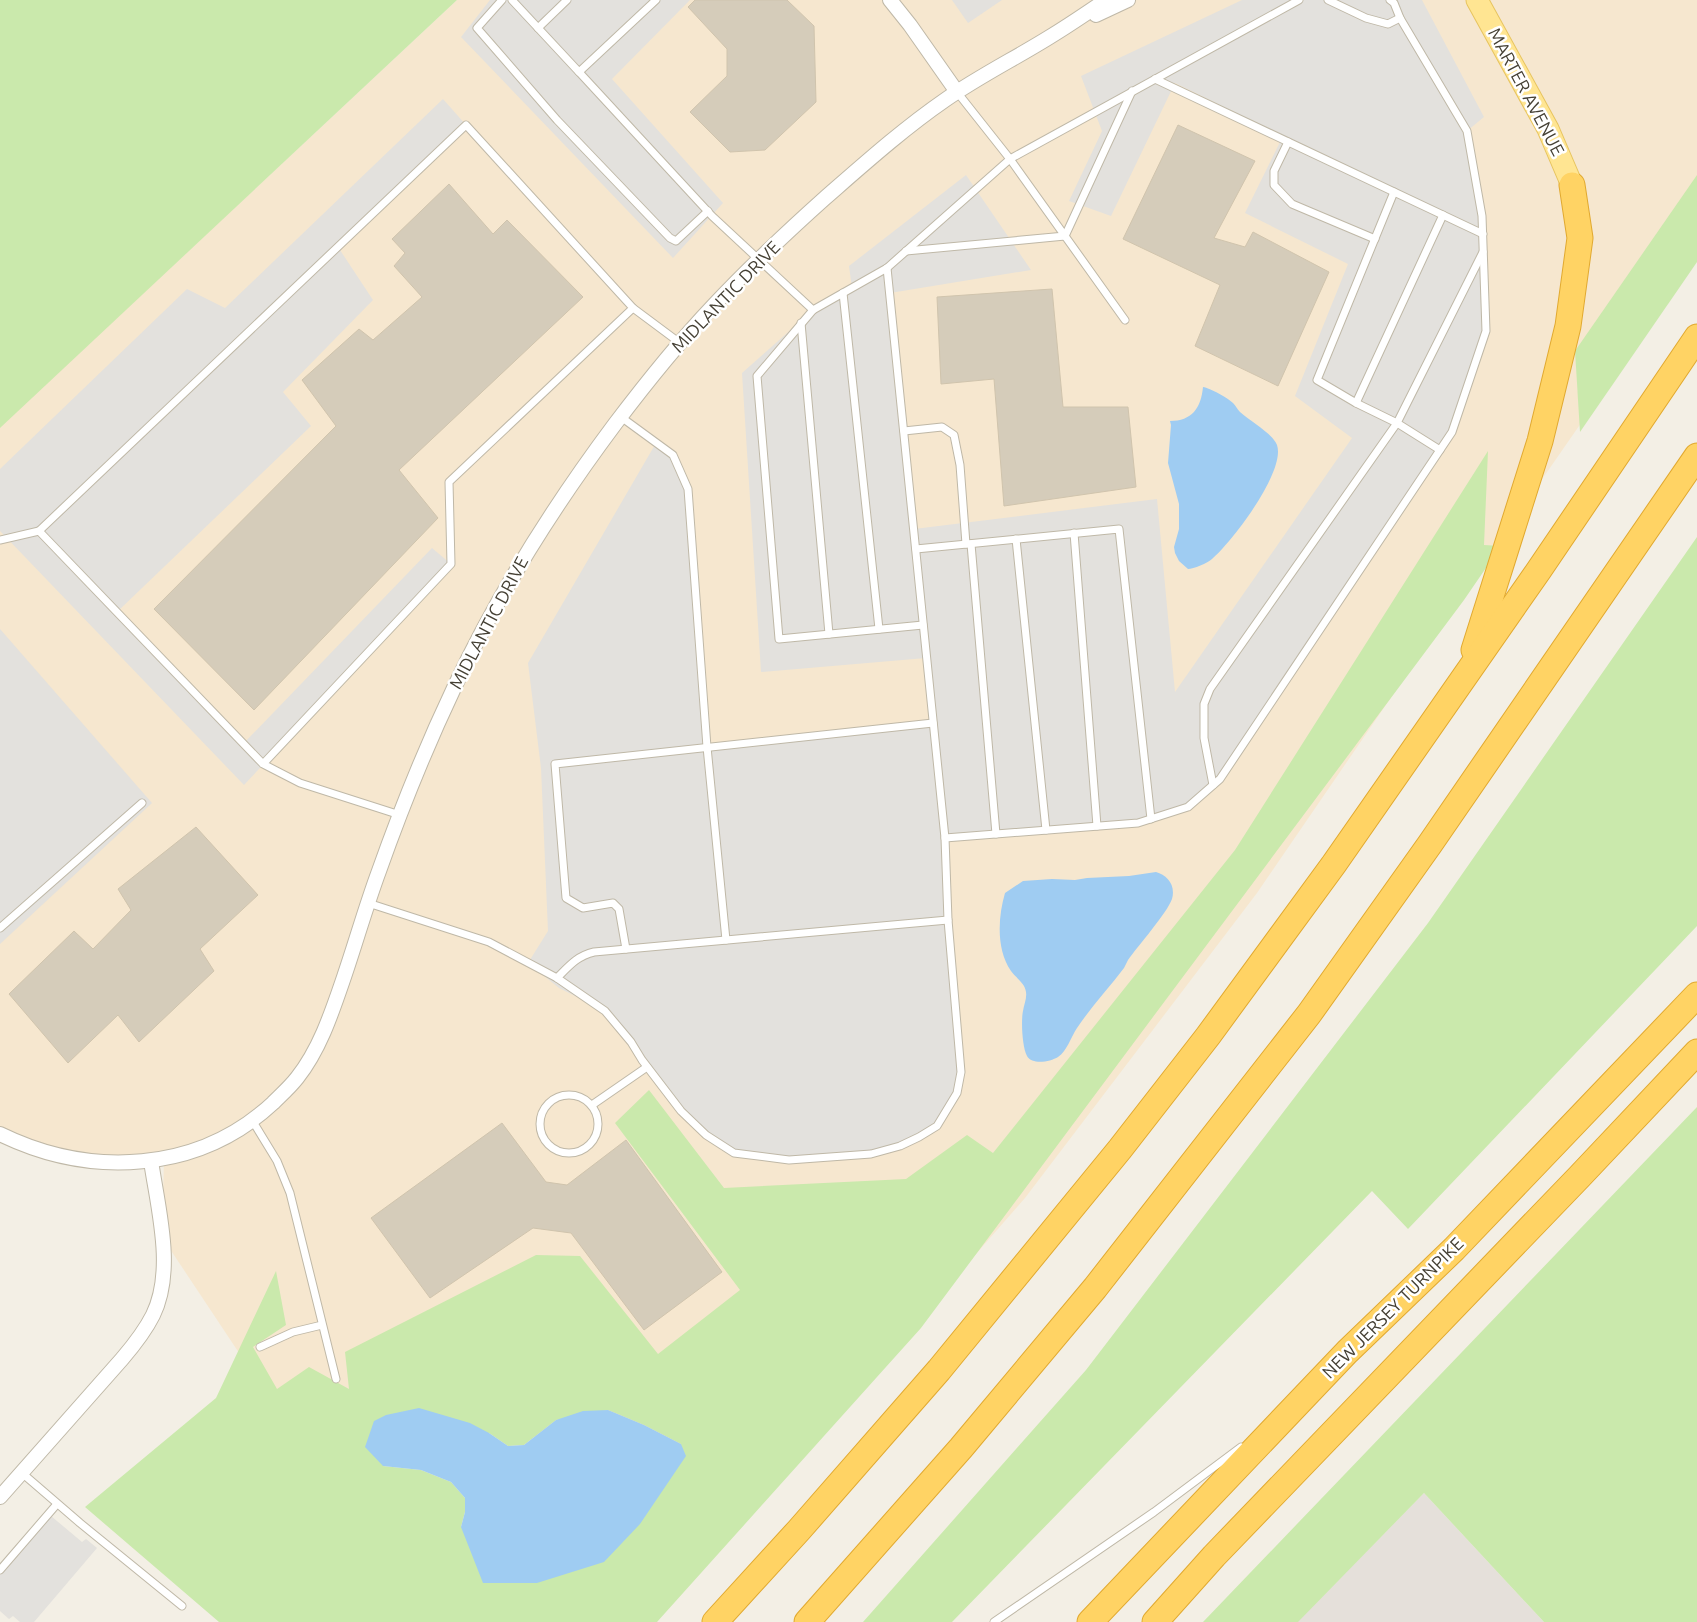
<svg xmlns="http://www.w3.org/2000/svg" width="1697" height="1622" font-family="Ubuntu,sans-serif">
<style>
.commercial{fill:#f6e7cf}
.industrial{fill:#e5e0da}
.green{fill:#cae9ac;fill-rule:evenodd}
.parking{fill:#e3e1dd}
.water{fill:#9fccf2}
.building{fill:#d5ccba;stroke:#d0c4ad}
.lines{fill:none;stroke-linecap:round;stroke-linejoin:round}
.lane-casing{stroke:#bfb8a7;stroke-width:9}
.street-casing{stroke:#bfb8a7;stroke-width:16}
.primary-casing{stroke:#e7c45f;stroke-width:23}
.highway-casing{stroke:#e1a930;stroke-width:27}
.lane{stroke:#fff;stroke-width:7}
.street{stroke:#fff;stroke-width:14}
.primary{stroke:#ffe592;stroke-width:21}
.highway{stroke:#ffd364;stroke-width:25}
.labels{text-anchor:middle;stroke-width:5;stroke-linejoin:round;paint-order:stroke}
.street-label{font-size:18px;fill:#454034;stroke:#fff}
</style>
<rect width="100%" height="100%" fill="#f3efe5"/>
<path class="commercial" d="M457,0H1697V256L1416,661L1257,893L1025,1198L799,1456L283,1419L162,1237L164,1159L91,1161L0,1134V427Z"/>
<path class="industrial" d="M1424,1493L1544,1622H1297Z"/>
<g class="green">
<path d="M0,0H457L0,428Z"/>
<path d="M1697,175V262L1580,432L1575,351Z"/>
<path d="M1488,451L1484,545L1501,546L1464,600L921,1328L657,1622H219L85,1507L216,1398L276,1271L286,1325L253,1347L277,1389L309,1367L349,1389L345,1352L536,1255L580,1256L658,1354L740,1290L615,1123L649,1090L724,1188L906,1179L967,1135L993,1153L1235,850ZM608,1410L644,1425L681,1444L461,1527L465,1512V1498L451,1482L421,1470L383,1466L489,1433L508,1446L524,1445L556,1420Z"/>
<path d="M1697,537V926L1408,1229L1372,1191L952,1622H863L1086,1370L1428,923Z"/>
<path d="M1697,1107V1622H1544L1424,1493L1298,1622H1203Z"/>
</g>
<g class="parking">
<path d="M490,0H690L612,79L723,203L673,258L461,37Z"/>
<path d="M952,0H1002L968,23Z"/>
<path d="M1242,0H1422L1484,117L1467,131L1482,216L1486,331L1452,432L1220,779L1188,807L1138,823L945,838L960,1051L957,1093L937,1126L919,1137L871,1154L789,1160L734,1153L706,1135L681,1111L605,1011L559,988L528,963L548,931L541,768L528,663L656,443L673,455L688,489L707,747L933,723L926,658L761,672L742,373L813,310L852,288L849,266L966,175L1031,270L890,293L914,529L1157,499L1175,692L1352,438L1295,396L1348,264L1245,213L1283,136L1175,83L1111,216L1069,201L1102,131L1081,76Z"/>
<path d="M443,99L466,125L338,247L373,300L283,392L311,426L117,612L244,743L432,548L451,564L244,785L0,531V469L187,289L225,308Z"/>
<path d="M0,629L152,803L0,944Z"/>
<path d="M51,1516L82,1542L86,1539L97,1548L34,1622H20L13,1616L9,1619L0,1611V1575Z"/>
</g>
<g class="water">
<path d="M1203,387C1210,388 1228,398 1233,403C1236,406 1237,409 1240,412C1250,421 1272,433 1277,445C1286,471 1232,542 1212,559C1208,563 1193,569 1188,569L1179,561L1175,553L1174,547L1179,529V504L1168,463L1171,425L1170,421C1192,421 1201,408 1203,387Z"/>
<path d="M1156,872C1167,875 1176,885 1172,899C1167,913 1138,946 1128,960L1124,968C1109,988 1091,1007 1077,1028C1071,1037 1067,1051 1058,1057C1050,1062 1032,1065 1027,1056C1022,1047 1021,1020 1023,1011C1024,1004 1027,999 1026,992C1025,983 1016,978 1011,971C996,949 998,917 1005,893L1023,881L1052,879L1075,880L1087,878L1129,876Z"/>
<path d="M419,1408L470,1423L489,1433L508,1446L524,1445L556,1420L583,1411L608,1410L644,1425L681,1444L686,1456L640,1524L604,1562L537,1583H483L461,1527L465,1512V1498L451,1482L421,1470L383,1466L365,1447L374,1421L386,1415Z"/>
</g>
<g class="building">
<path d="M695,0H787L814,26L816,102L765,150L730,152L690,112L727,76V49L688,7Z"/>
<path d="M1178,125L1255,161L1214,238L1245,247L1253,232L1329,272L1278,386L1195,346L1220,285L1123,239Z"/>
<path d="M449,184L493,234L507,220L583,297L399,470L438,518L254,710L154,609L336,426L302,380L359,329L373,340L422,297L394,266L405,253L392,239Z"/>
<path d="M1052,289L1063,407H1128L1136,487L1004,506L994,379L941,384L937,297Z"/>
<path d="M196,827L258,895L200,949L214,971L139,1042L118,1015L68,1063L9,994L74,931L93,949L131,910L118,889Z"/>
<path d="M502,1123L546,1182L567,1185L626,1140L722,1272L644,1330L571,1233L533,1228L430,1298L371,1218Z"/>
</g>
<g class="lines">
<defs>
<g id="lane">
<path d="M502,0L477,28L557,120L670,238L676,241L708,211"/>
<path d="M512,0L579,72"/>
<path d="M656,0L579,72L712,216L813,310L887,268L1010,159L1299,0"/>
<path d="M1328,0L1366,18L1388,24L1400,18"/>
<path d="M538,28L567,0"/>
<path d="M1155,79L1483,234"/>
<path d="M957,92L1010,159L1125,320"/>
<path d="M1288,142L1274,171V185L1292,204L1375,239"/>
<path d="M1394,192L1317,380L1356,403L1397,423L1440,450"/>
<path d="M906,251L1065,236L1132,91"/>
<path d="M843,293L879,629"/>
<path d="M633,308L680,343"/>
<path d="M813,310L757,376L779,639L923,625"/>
<path d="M801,323L829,634"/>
<path d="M1356,403L1443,215"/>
<path d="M621,417L673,455L688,489L707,747L726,940"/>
<path d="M904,431L942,427L954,435L960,465L966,544"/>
<path d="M1074,533L1097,826"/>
<path d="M1016,539L1046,830"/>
<path d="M0,540L39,531"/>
<path d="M971,544L996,834"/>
<path d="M916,549L1119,529L1151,819"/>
<path d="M263,764L451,564L449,482L633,308L466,125L39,531L263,764L300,783L400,815"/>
<path d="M1213,785L1204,738V704L1210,689L1397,423L1483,252"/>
<path d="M945,838L1138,823L1188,807L1220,779L1452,432L1486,331L1482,216L1467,131L1400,18L1394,3L1390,0"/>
<path d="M368,903L489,942L557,978L605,1011L631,1042L642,1060L681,1111L706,1135L734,1153L789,1160L871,1154L900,1146L919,1137L937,1126L957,1093L961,1072L948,920L945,838L887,268"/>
<path d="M0,928L142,803"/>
<path d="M626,949L619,909L613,903L583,908L566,898L555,764L933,723"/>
<path d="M557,978C569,966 577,956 594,952L948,920"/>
<circle cx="569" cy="1124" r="29"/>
<path d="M592,1105L647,1067"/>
<path d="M252,1120L277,1161L290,1193L336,1379"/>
<path d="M260,1347L293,1332L322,1325"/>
<path d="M22,1473L80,1523L182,1606"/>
<path d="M0,1570L57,1504"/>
<path d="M994,1622L1154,1512L1241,1447"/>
</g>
<g id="street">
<path d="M890,0L910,25L957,92"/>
<path d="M1096,15L1128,0"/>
<path d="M0,1134C90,1178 198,1173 273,1103C281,1095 290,1087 297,1078C320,1049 332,1012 344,977C356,942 366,906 379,871C401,809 426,747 454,688C498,594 553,507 615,424C646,383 678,343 714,305C749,268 787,232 825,198C864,164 903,129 945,100C978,77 1014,59 1048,38C1068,26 1087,13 1106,0"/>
<path d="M0,1497L122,1359C134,1345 145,1331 153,1315C175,1270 158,1209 151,1161"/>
</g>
<path id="primary" d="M1477,0L1548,129L1572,185"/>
<g id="highway">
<path d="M1474,650L1540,441L1568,326L1580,238L1572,185"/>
<path d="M715,1622L799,1530L939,1370L1120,1149L1208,1036L1334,864L1539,570L1697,337"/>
<path d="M807,1622L961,1448L1095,1288L1309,1014L1430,844L1697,456"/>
<path d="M1090,1622L1347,1352L1454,1249L1697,995"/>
<path d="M1155,1622L1214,1556L1580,1176L1697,1052"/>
</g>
</defs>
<use href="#lane" class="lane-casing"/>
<use href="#street" class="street-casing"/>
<use href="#primary" class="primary-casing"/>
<use href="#highway" class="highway-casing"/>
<use href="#lane" class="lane"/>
<use href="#street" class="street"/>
<use href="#primary" class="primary"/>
<use href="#highway" class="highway"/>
</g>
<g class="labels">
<g class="street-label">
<text transform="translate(1526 92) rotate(62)" y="6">MARTER AVENUE</text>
<text transform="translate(726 297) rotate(-46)" y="6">MIDLANTIC DRIVE</text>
<text transform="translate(489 623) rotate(-62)" y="6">MIDLANTIC DRIVE</text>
<text transform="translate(1393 1308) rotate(-45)" y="6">NEW JERSEY TURNPIKE</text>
</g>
</g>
</svg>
